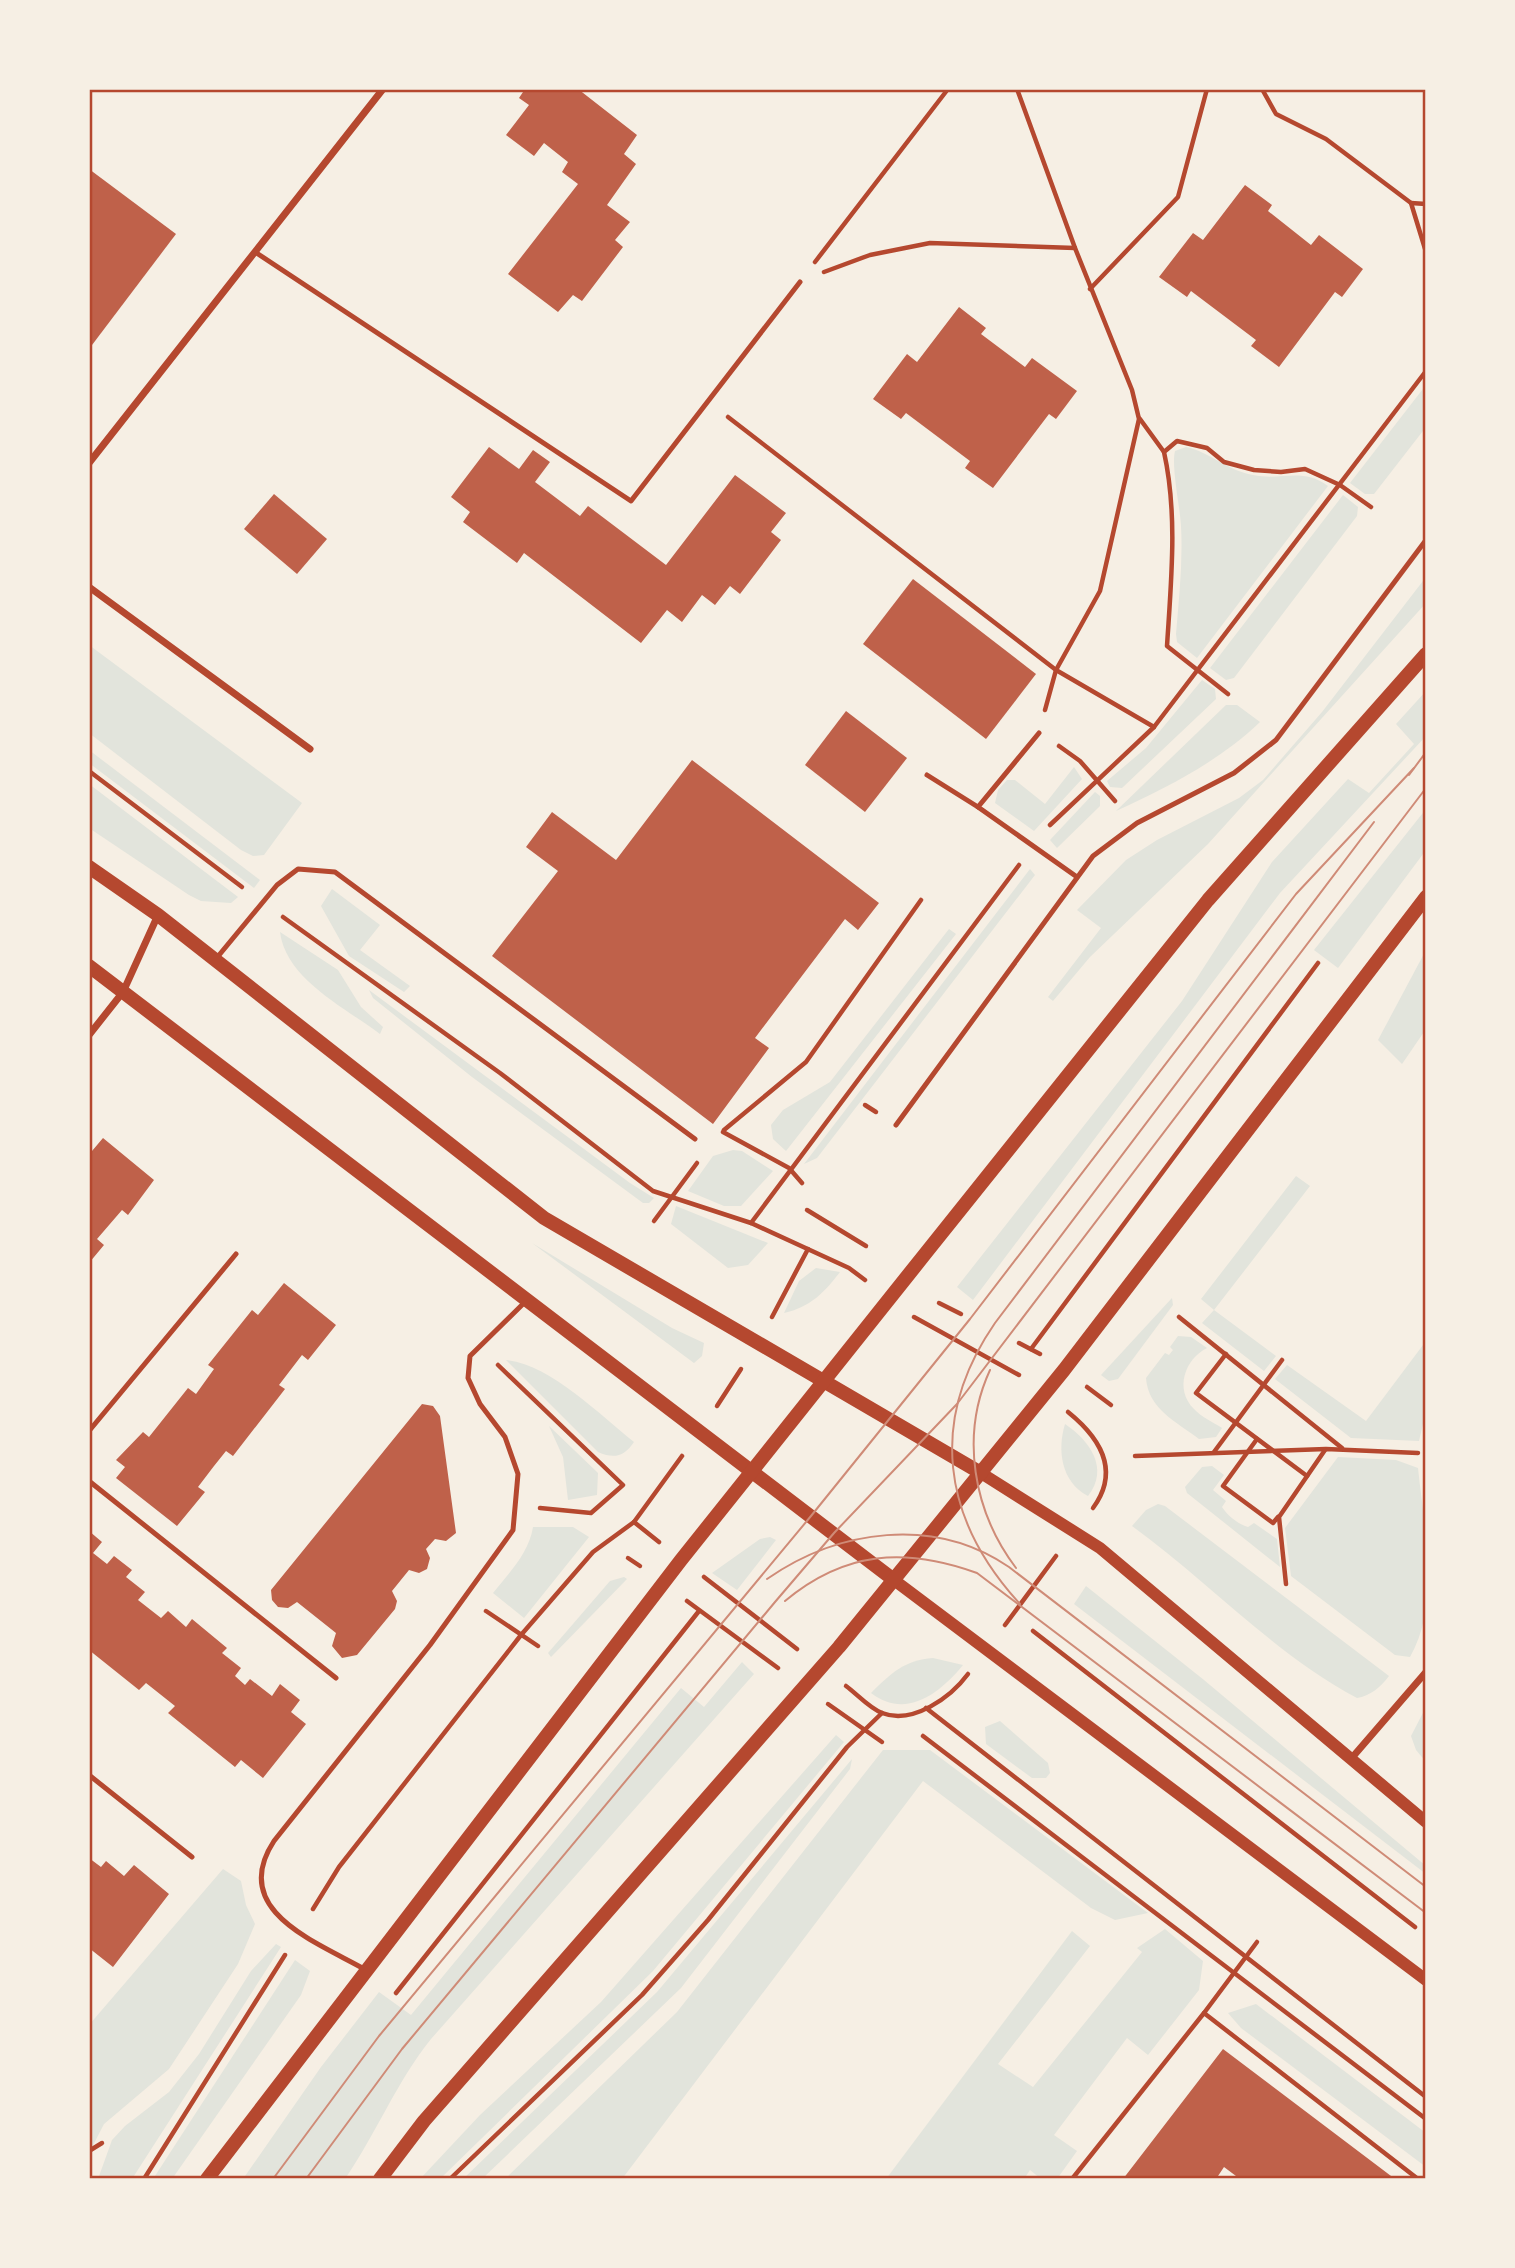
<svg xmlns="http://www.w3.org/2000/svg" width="1515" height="2268" font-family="Figtree,sans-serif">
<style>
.green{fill:#e2e4dc}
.building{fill:#bf614a}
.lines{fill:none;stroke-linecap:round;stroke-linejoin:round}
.path{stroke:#b5482f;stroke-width:4.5}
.service{stroke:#b5482f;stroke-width:5}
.minor{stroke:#b5482f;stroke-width:7}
.tertiary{stroke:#b5482f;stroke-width:12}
.secondary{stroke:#b5482f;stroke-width:14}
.tram{stroke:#cf8b77;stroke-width:2}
.neatline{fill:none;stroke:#b5482f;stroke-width:2.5}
</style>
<rect width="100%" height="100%" fill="#f6efe4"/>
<g class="green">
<path d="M1426,385V427L1374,494H1365L1350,483Z"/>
<path d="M1186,447C1210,452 1228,471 1253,475C1282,481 1302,467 1328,486L1197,658L1177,642L1176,634C1179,598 1183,562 1181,526C1180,507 1171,466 1175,451Z"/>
<path d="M1343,495L1358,507L1357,516L1234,678L1226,680L1210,668Z"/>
<path d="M1426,577V603L1208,844L1090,957L1053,1001L1048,997L1101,928L1077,910L1126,860L1157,840L1239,798L1263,780L1322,712Z"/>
<path d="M89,645L302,803L264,855L253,856L241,850L89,733Z"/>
<path d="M1202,680L1215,689L1216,699L1122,788L1110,787L1107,781L1146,748Z"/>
<path d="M1426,691V736L1280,893L973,1300L957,1287L1182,1001L1272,862L1348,779L1369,793L1414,744L1396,724Z"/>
<path d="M1226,705H1237L1260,722C1218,762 1168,787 1116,811Z"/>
<path d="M89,750L260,880L254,888L89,763Z"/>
<path d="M1074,767L1082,779L1034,831L995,803L998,790L1007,780H1015L1045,804Z"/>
<path d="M89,784L238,897L231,903L201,901L189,895L89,828Z"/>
<path d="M1095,792L1100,796V806L1057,848L1050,840Z"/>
<path d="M1426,809V850L1338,968L1314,950Z"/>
<path d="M1030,869L1035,875L817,1158L804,1164Z"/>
<path d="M332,889L380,925L360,950L410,986L404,992L349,956L321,906Z"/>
<path d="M949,929L956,934L786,1151L773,1139L771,1125L783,1110L830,1082Z"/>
<path d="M280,932L338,970L361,1007L383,1027L380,1034C344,1007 286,979 280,932Z"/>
<path d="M1426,950V1029L1402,1064L1378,1040Z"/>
<path d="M369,990L630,1183L654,1198L649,1203H643L472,1077L373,998Z"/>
<path d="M733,1150L742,1151L773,1171L741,1206H724L688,1191L713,1156Z"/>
<path d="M1296,1176L1310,1186L1214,1310L1276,1356L1264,1371L1202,1323L1214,1310L1201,1299Z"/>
<path d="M676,1206L768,1243L748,1265L728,1268L671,1224Z"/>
<path d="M532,1243L672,1328L704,1343L702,1356L694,1363Z"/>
<path d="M816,1268L840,1272C824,1293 810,1307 784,1313L799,1281Z"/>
<path d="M1172,1298L1173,1305L1118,1379L1109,1381L1101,1375Z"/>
<path d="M1178,1336L1191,1337L1207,1348C1185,1359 1174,1389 1194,1409C1201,1417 1213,1422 1222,1428L1216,1437L1199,1439C1177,1422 1148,1409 1146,1378L1165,1353L1169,1355L1173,1350L1170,1347Z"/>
<path d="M1426,1341V1411L1419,1441L1351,1438L1275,1379L1287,1365L1366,1421Z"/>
<path d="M506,1360C550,1364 600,1415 634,1442C624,1457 614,1459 598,1452Z"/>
<path d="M1065,1424C1089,1440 1110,1468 1088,1496C1061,1482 1057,1450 1065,1424Z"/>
<path d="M549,1426L598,1473L597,1495L568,1500L563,1457Z"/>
<path d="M1338,1457L1396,1460L1418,1468C1424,1528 1441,1603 1410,1657L1395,1655L1291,1576L1285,1528Z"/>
<path d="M1212,1466L1224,1475L1213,1490L1226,1501L1222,1507C1228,1516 1238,1524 1248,1527L1254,1523L1277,1539L1280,1567L1187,1493L1185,1487L1202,1467Z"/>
<path d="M1158,1504L1165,1506L1389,1676C1381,1687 1370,1696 1357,1698C1274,1654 1208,1581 1132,1526L1146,1510Z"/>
<path d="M533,1527H573L589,1537L524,1618L493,1593C509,1573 529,1553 533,1527Z"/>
<path d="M770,1537L776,1540L737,1590L712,1573L760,1539Z"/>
<path d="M624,1577L627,1579L551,1657L548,1653L610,1581Z"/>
<path d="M1086,1586L1204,1680L1426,1866V1874L1074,1604Z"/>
<path d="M933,1658L963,1665C940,1693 906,1720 871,1693C891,1673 905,1660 933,1658Z"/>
<path d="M742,1662L754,1674L431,2039C397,2081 376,2134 345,2179H243L321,2067L379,1992L411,2015L681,1688L704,1707Z"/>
<path d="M1426,1707V1762L1416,1750L1411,1736Z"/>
<path d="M1000,1721L1048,1763L1050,1773L1046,1778H1032L986,1744L985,1727Z"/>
<path d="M836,1735L844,1742L653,1971L440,2179H420L480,2115L601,2002Z"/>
<path d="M883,1750H930L1148,1913L1115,1920L1091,1908L923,1781L622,2179H505L677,2012Z"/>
<path d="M852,1759L850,1769L681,1988L482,2179H463L657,1992Z"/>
<path d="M223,1869L241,1881L246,1905L255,1924L238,1964L169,2069L104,2124L89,2153V2025Z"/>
<path d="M1165,1929L1203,1961L1199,1990L1148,2055L1127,2038L1054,2135L1077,2151L1057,2179H1041L1030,2170L1024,2179H886L1072,1931L1090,1946L998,2064L1033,2087L1142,1952L1137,1948Z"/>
<path d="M276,1944L281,1947L132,2179H98L112,2140L125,2126L169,2092L199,2054L251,1971Z"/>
<path d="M295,1960L310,1971L301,1995L172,2179H153Z"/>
<path d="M1256,2004L1426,2133V2167L1241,2028L1228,2013Z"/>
</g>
<g class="building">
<path d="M525,89H578L637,135L624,154L636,164L607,205L630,222L615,240L623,247L582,301L573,295L558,312L508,274L578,184L562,172L568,162L544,143L534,156L506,135L529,105L519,98Z"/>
<path d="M89,169L176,234L89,349Z"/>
<path d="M1245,185L1272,205L1268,211L1311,245L1319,235L1363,269L1342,297L1335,292L1279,367L1251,346L1256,340L1191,291L1187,297L1159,277L1193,233L1203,240Z"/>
<path d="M959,307L986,328L981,334L1025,367L1032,358L1077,391L1056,419L1049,414L993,488L965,468L970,461L906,413L901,419L873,399L907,354L917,362Z"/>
<path d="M489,447L519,469L533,450L550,462L535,482L580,516L588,506L666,565L735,475L786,513L771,532L781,540L740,594L730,586L715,605L702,595L682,622L667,610L641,643L524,553L517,563L463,522L470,512L451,497Z"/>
<path d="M274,494L327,539L297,574L244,529Z"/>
<path d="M913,579L1036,674L986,739L863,644Z"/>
<path d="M846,711L907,758L865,812L805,765Z"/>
<path d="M692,760L879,903L858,930L845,919L755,1038L769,1048L713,1124L492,956L558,871L526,847L552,812L616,860Z"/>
<path d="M103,1138L154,1180L128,1215L122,1210L97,1239L104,1245L89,1263V1149L92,1151Z"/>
<path d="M284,1283L336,1325L308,1360L302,1355L279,1385L285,1389L233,1456L226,1451L214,1466L198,1487L205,1492L177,1526L116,1478L125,1467L116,1460L143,1432L149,1437L188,1388L196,1394L214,1369L208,1365L252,1310L258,1315Z"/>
<path d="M422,1404L433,1406L440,1416L456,1533L446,1541L435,1539L426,1549L430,1558L427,1569L419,1573L409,1570L392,1591L397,1601L395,1609L357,1655L342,1658L332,1646L336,1633L297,1602L288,1608L278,1607L272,1600L271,1590Z"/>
<path d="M89,1531L102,1542L93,1553L107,1564L114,1556L132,1570L126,1577L145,1592L138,1600L161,1618L168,1611L186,1627L192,1619L227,1648L222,1653L241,1668L235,1676L245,1685L250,1679L272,1696L280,1684L300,1700L291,1712L306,1724L263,1778L241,1760L235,1767L168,1713L175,1706L146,1683L139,1690L89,1650Z"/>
<path d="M89,1858L101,1867L106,1861L124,1876L134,1865L169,1894L113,1967L89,1948Z"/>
<path d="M1223,2049L1395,2179H1240L1224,2167L1216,2179H1123Z"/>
</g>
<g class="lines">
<g class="path">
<path d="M1017,89L1075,248L1132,390L1139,419L1100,591L1056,670L1045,710"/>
<path d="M1262,89L1276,114L1326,139L1411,203"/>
<path d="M1426,204L1411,203L1426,252"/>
<path d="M815,262L948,89"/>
<path d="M824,272L870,255L930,243L1075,248"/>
<path d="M1090,289L1178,197L1207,89"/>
<path d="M728,417L1056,670L1154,727"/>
<path d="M1140,419L1164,452"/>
<path d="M1228,694L1167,646C1171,582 1178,515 1164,452L1177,441L1207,448L1224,462L1254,470L1281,472L1305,469L1340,485L1371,507"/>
<path d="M1059,746L1080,761L1115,801"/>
<path d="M89,771L242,887"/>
<path d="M1050,825L1154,727L1426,371"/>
<path d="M283,917L500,1073L653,1191L751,1223L849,1268L865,1280"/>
<path d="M865,1105L876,1112"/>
<path d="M724,1130L806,1062L921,900"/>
<path d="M723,1132L789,1168L802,1183"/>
<path d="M807,1210L866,1246"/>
<path d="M654,1221L697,1163"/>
<path d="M751,1223L1019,865"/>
<path d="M939,1303L961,1314"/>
<path d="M772,1317L808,1249"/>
<path d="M914,1317L1019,1375"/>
<path d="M1179,1317L1342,1448"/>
<path d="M1019,1343L1040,1354"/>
<path d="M1031,1349L1318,963"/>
<path d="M1226,1354L1196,1393L1307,1476"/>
<path d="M498,1365L623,1485L591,1513L540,1508"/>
<path d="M1087,1387L1111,1405"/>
<path d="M717,1406L741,1369"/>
<path d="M1068,1412C1099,1437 1121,1470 1093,1508"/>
<path d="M1257,1439L1223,1486L1273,1523L1278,1517"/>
<path d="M1214,1452L1282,1360"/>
<path d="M1135,1456L1326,1449L1418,1453"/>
<path d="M634,1522L659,1542"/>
<path d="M628,1558L640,1566"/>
<path d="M704,1577L797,1649"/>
<path d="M1286,1584L1279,1517L1325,1450"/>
<path d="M687,1601L778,1668"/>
<path d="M486,1611L538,1646"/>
<path d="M1005,1625L1056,1556"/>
<path d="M1033,1631L1415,1927"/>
<path d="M846,1686C857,1694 869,1708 882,1713C913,1725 951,1697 968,1674"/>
<path d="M828,1704L882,1742"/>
<path d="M926,1708L1426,2097"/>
<path d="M923,1736L1426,2119"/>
<path d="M313,1909L339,1867L521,1635L593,1552L634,1522L682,1456"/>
<path d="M396,1993L699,1611"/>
<path d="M1204,2013L1257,1942"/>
<path d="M89,2151L102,2143"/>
<path d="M144,2179L285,1955"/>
<path d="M450,2179L642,1995L708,1920L847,1747L882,1713"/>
<path d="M1072,2179L1204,2013L1418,2179"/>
</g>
<g class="service">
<path d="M255,252L631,501L800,282"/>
<path d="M1039,733L978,807L1077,877"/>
<path d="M927,775L978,807"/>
<path d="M215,960L277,885L298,869L335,872L695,1139"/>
<path d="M896,1125L1093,856L1137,823L1234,773L1276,740L1426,540"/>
<path d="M89,1431L236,1254"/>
<path d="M89,1481L336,1678"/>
<path d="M89,1775L192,1857"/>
<path d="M366,1970C317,1942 228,1911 274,1841L430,1645L513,1530L518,1474L505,1437L480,1404L468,1378L470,1356L527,1300"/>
</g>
<g class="minor">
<path d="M89,463L383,89"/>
<path d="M89,587L310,749"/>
<path d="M89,1035L123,992L158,915"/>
<path d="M1350,1760L1426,1672"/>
</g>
<g class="tertiary">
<path d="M981,1473L1100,1548L1426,1822"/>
<path d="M894,1580L1426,1980"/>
</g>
<g class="secondary">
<path d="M89,867L158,915L544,1218L981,1473"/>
<path d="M89,966L894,1580"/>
<path d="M207,2179L681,1560L925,1254L1208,900L1426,654"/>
<path d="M380,2179L424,2121L839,1647L1064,1370L1426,897"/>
</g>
<g class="tram">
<path d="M1409,775L1426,752"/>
<path d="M990,1370C960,1435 973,1511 1016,1568"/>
<path d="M767,1579C839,1529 934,1516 1009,1567L1426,1887"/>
<path d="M785,1601C845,1551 905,1547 977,1573L1426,1913"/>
<path d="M1020,1604C942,1519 928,1420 995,1323L1374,822"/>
<path d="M273,2179L379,2036L811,1516L970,1319L1296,894L1414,768"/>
<path d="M306,2179L402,2049L775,1602L834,1533L957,1404L1426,788"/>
</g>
</g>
<rect width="1515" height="2268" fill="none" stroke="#f6efe4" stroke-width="182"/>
<rect x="91" y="91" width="1333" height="2086" class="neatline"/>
</svg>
